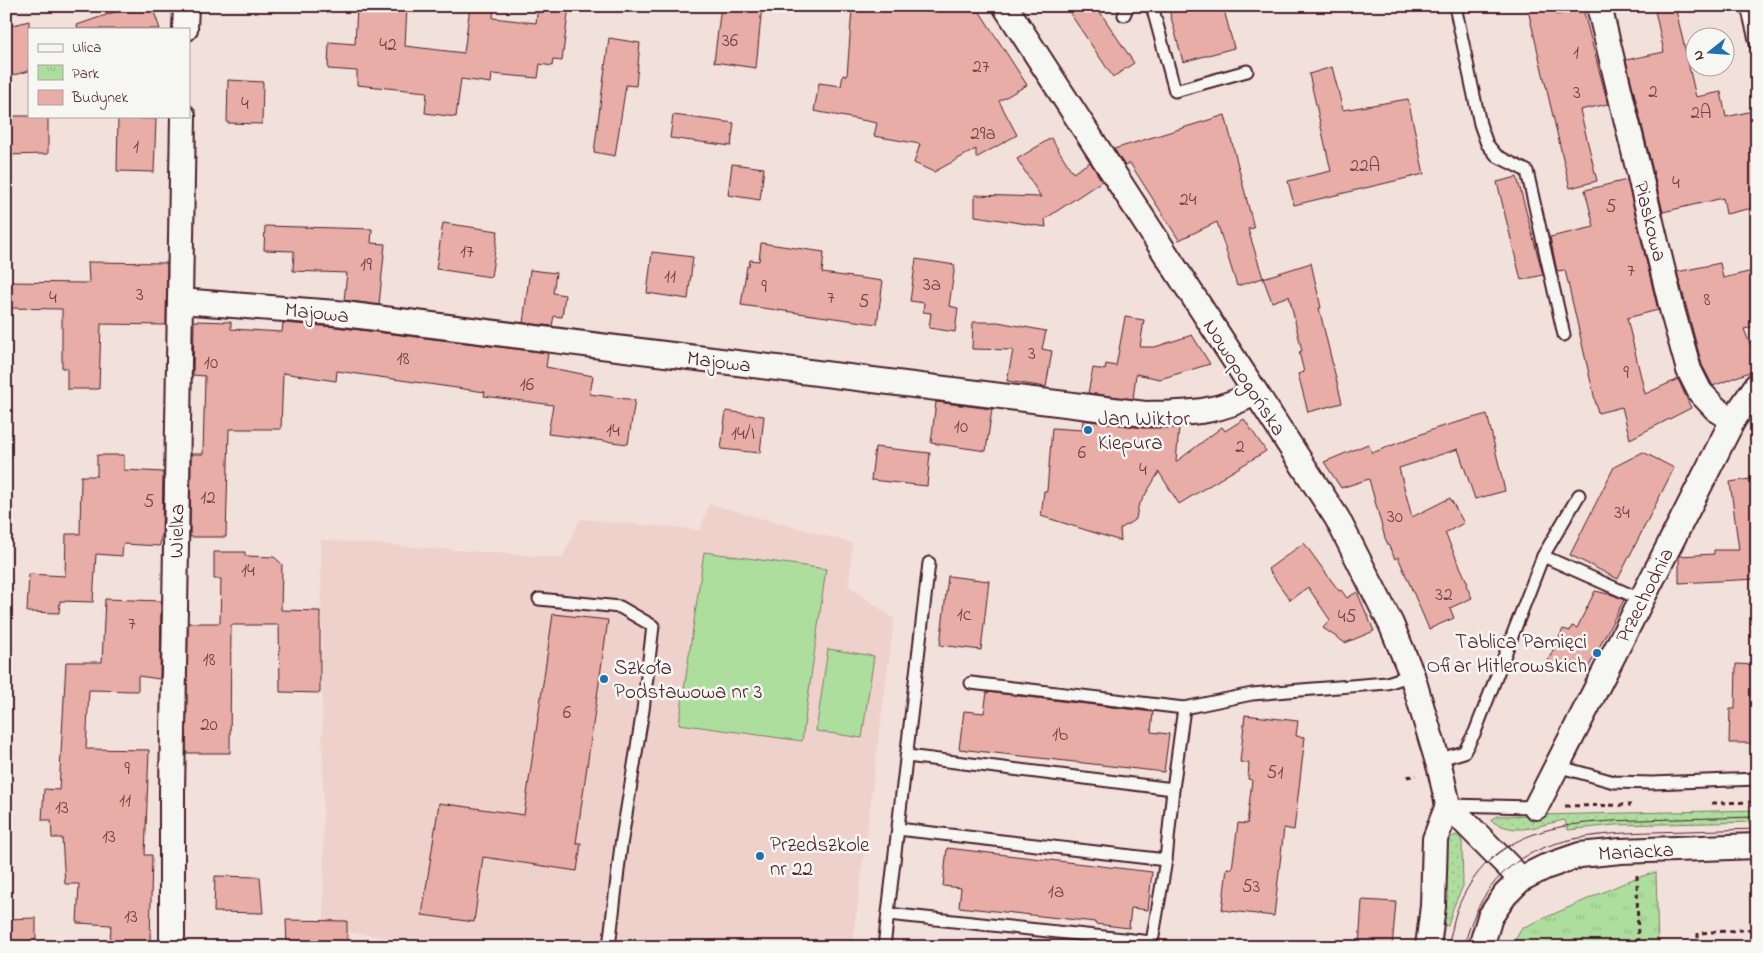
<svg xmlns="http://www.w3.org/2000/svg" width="1763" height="953" font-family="'Indie Flower',sans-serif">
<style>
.built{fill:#efd1cb}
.grass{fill:url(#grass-dots);stroke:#7c7e64}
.park{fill:url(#park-tufts);stroke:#7c7e64}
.pitch{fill:#adde9e;stroke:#7c7e64}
.building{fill:#e7ada6;stroke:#4a1f2b}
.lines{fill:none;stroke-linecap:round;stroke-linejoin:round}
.lane-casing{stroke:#4a1f2b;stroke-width:15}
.street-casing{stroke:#4a1f2b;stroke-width:28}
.path{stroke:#4a1f2b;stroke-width:3;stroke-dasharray:5 4;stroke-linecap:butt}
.lane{stroke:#f6f6f2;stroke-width:11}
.street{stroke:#f6f6f2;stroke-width:24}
.tram{stroke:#4a1f2b;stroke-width:1}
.poi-dot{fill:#1f6fb2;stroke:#f6f6f2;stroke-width:2}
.labels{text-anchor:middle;stroke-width:5;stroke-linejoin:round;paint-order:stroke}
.number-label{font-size:19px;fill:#71424a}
.street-label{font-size:21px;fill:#4a1f2b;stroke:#f6f6f2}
.poi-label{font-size:21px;fill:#4a1f2b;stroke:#f6f6f2;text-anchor:start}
</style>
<defs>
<pattern id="grass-dots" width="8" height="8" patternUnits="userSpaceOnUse" patternTransform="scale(1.25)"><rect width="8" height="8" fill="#adde9e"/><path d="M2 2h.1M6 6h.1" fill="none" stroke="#96be88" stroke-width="1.8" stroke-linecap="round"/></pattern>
<pattern id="park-tufts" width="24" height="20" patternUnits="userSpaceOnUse" patternTransform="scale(1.25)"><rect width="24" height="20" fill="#adde9e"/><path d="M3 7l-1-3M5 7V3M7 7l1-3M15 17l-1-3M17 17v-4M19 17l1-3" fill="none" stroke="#96be88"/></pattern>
</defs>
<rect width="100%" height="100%" fill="#f2e0db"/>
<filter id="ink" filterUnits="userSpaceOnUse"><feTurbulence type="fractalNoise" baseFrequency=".02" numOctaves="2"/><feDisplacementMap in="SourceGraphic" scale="10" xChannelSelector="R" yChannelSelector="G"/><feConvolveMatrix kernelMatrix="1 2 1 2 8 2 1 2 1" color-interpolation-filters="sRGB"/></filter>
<g filter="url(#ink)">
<path class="built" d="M709,504L852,543L849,586L894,619L852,947H456L324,929L321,540L562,558L580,519L700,530Z"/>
<g class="grass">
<path d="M1757,810V822L1616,825L1568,830L1565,820C1536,825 1520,837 1491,821L1493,818L1497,816Z"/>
<path d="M1459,835L1462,842L1463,886L1453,908L1448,926L1443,925L1447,843L1453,836Z"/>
</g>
<path class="park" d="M1656,872L1658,947H1511L1522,928L1633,879Z"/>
<g class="pitch">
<path d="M704,552L826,569L802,741L679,724Z"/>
<path d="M828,649L874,656L862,738L816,731Z"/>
</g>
<g class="building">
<path d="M132,6H152L160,29H78L77,25Z"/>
<path d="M357,6H407L405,46L464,53L470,6H494L493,18L536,23L538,6H569L562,61L553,60L552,66L540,64L538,78L492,74L491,83L461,79L456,117L425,113L427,92L357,85V71L328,69L329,42L355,44Z"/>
<path d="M721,6H762L756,68L714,62Z"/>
<path d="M868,6H976L1027,85L999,101L1017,135L976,158V149L934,172L914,163L920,144L874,136L877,123L814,111L819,83L841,86L843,75L847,76L852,9L868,10Z"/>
<path d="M1065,6H1096L1134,63L1113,77Z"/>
<path d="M1168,6H1223L1234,48L1183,62Z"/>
<path d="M1527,6H1554L1556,15L1583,9L1608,104L1580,110L1597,181L1570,188Z"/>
<path d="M1654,6H1675L1696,97L1721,92L1726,117L1757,110V207L1726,214L1723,198L1663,212L1626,60L1664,52Z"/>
<path d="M29,21V71L6,77V27Z"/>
<path d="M609,38L640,43L636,86L626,85L615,156L594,152Z"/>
<path d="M1332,67L1343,110L1408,99L1424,174L1294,205L1288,181L1331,171L1309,74Z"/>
<path d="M228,80L263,82L262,124L227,123Z"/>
<path d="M673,115L734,123L731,146L670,138Z"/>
<path d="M1225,115L1254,228L1248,229L1263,278L1311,263L1321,308H1319L1342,403L1308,412L1298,374L1304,372L1299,352L1302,351L1289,296L1272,302L1263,278L1237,286L1217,222L1179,240L1130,163L1125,166L1114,149Z"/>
<path d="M6,116H48V154L6,155Z"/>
<path d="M118,118L156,119L154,172L117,171Z"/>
<path d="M1051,138L1073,173L1090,162L1102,181L1045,219L1046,227L975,216V195L1041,197L1017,159Z"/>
<path d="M732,164L764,168L760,200L728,195Z"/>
<path d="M1517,177L1543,275L1521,280L1497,182Z"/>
<path d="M1627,180L1658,310L1627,318L1645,394L1678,379L1691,408L1630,439L1622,407L1598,413L1565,270L1557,271L1550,237L1594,227L1585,190Z"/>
<path d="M443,223L498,231L491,277L436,269Z"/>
<path d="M265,226L372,229L371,243L385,244L379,305L344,300L347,273L293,271L294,251L264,250Z"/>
<path d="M761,243L824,252L822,273L883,281L877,324L741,305L747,266H749L750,260L759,261Z"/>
<path d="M652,252L693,257L688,299L647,293Z"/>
<path d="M916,259L955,265L949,306L958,308L955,332L929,328L931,313L923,312L924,303L910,301Z"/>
<path d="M88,262L167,263L166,325L101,324L99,389H67V368H62V309L6,308V282L89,283Z"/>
<path d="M1720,263L1723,278L1757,270V326L1744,329L1757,362V369L1713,386L1702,365L1677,272Z"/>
<path d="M530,270L556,273L553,293L565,295L562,317L554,316L552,326L523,323Z"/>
<path d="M1125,317L1144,320L1140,347H1155L1192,335L1210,364L1160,379L1136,374L1133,399L1088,393L1093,368L1105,370L1106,364L1116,366Z"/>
<path d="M194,321L231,322V329L282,332L283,323L335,327L548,353L546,367L593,376L590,394L635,400L628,444L548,434L553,405L484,396L485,392L337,371L336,381L283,373L281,429H229L226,537H190L191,454H203L205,376L193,375Z"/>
<path d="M973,322H998L1046,331L1042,349L1052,351L1046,387L1007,381L1013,350L972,349Z"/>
<path d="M936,402L992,409L986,451L931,443Z"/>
<path d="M726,411L764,416L760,453L721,449Z"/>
<path d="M1487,414L1505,491L1475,499L1458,449L1399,468L1412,517L1450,498L1464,523L1445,533L1468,584L1466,585L1472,598L1450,608L1454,618L1429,629L1398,557L1395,559L1385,538L1369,479L1341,488L1324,462L1368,444L1372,453L1437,428Z"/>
<path d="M1244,419L1266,451L1179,504L1159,472L1138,507L1136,519L1120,529L1121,541L1041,516L1044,491H1047L1052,428L1082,430L1083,420L1143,428H1179L1176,462L1222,427L1225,431Z"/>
<path d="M875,447L930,453L927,486L871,480Z"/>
<path d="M1643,452L1674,468L1618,579L1570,555L1614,467Z"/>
<path d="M97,455H124V470L163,472L162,537H161L160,546L123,544L122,556L96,554L93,602L60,601L59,613L27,612L29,574L65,576L66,534H80L81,476H97Z"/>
<path d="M1757,478V516L1755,517L1753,557H1757V579L1679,583V556L1714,554V550H1739L1730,482Z"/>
<path d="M1304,543L1339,591L1341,590L1347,598L1357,592L1374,631L1345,643L1323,628L1330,620L1308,587L1290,600L1268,569Z"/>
<path d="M214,552H245V556L274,557L282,564L281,610L320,611V693L280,692L279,625H231L230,753H186L188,623H220L221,579H214Z"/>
<path d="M948,576L989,581L981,650L940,645Z"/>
<path d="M1595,591L1613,595L1624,600L1586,672L1546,665L1563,629L1570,631L1572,626L1577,628Z"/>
<path d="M105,599L161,601L160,679L138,676V691L89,690L86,749L149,750L145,855H152L150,943L110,942L111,925L77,923L79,884H65L62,838H52L51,820H42L44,789L59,790L66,662H102Z"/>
<path d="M553,614L608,620L576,843H581L577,871L483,857L474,922L422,915L439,803L524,815Z"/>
<path d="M1736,664L1756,665L1755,743H1729L1730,709H1735Z"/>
<path d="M987,692L1153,712L1151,732L1169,734L1164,772L959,749L964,711L984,713Z"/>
<path d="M1245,715L1298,721L1296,736L1305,737L1294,830L1284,828L1274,916L1222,910L1227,868L1232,869L1238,823L1247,824L1252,780L1248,779L1249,763L1240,762Z"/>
<path d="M947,848L1152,872L1148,910L1131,908L1129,928L1095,924V922L959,907L961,888L943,886Z"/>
<path d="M215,876L260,877L263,913L214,912Z"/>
<path d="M1362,900L1396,902L1392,947H1359Z"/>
<path d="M36,918V947H6V919Z"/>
<path d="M286,920L347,921V947H287Z"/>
</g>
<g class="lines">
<defs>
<g id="lane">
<path d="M1152,6L1175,91L1247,71"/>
<path d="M1455,6L1480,124L1487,144L1497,156L1527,171L1564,335"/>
<path d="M1747,6L1757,48"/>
<path d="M1124,15L1128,6"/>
<path d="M1543,556L1642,600"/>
<path d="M539,599L620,607L653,626L643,710L621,845L609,947"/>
<path d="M971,683L1184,708"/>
<path d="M907,756L1173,789"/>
<path d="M1437,760L1464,752L1475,732L1543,556L1579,495"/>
<path d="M1557,766L1614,782L1652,783L1757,779"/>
<path d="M1450,805L1536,807"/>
<path d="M898,829L1166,860L1173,789L1184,708L1252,694L1387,683L1412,675"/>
<path d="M888,914L1152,942L1166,860"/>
<path d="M884,947L929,563"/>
</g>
<g id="street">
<path d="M1005,6L1337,518L1391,624L1412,675L1440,769L1448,805L1521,879"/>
<path d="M1599,6L1673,313L1689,370L1700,392L1716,409L1733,420"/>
<path d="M185,29L186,6"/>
<path d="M180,301L336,313L1145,414C1184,413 1220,414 1255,392"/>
<path d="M1536,807L1733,420L1757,385"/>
<path d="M172,947V792L183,116"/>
<path d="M1428,947L1433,906L1435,839L1448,805"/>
<path d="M1481,947L1490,917L1505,895L1521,879L1545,867L1580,855L1621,851L1757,846"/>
</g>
</defs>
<use href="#lane" class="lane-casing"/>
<use href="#street" class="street-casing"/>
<g class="path">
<path d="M1407,777L1416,775"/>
<path d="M1712,803L1757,802"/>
<path d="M1565,806L1631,805"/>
<path d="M1637,875L1638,947"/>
<path d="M1698,947V933L1757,929"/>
</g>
<use href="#lane" class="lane"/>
<use href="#street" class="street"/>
<g class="tram">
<path d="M1448,947C1451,935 1453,922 1457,910C1489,828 1563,822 1639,820C1678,819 1717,818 1757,817"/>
<path d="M1464,947C1489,845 1562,834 1653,832C1688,831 1722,830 1757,829"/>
</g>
</g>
</g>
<g class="poi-dot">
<circle cx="1088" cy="430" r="5"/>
<circle cx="1597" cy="653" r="5"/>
<circle cx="604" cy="679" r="5"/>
<circle cx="760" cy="856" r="5"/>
</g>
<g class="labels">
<g class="number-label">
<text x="730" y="46">36</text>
<text x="388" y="50">42</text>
<text x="1576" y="58">1</text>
<text x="981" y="72">27</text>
<text x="1653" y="97">2</text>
<text x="1577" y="98">3</text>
<text x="245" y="109">4</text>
<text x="1701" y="118">2A</text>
<text x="983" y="139">29a</text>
<text x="136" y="152">1</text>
<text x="1365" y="171">22A</text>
<text x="1676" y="188">4</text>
<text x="1188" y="205">24</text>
<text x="1611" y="212">5</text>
<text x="467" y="257">17</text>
<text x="366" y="270">19</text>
<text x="1631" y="276">7</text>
<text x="670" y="282">11</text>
<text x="932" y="290">3a</text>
<text x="764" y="292">9</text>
<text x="140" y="300">3</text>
<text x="53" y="303">4</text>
<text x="831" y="303">7</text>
<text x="1707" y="305">8</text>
<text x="864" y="307">5</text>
<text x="1032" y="359">3</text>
<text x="403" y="364">18</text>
<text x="211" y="368">10</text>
<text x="1626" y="378">9</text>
<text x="527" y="390">16</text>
<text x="961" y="432">10</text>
<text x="613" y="436">14</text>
<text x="743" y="439">14/I</text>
<text x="1240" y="452">2</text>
<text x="1082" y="458">6</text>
<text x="1143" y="475">4</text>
<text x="208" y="503">12</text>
<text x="149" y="507">5</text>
<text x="1622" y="518">34</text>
<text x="1395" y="522">30</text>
<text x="248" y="576">14</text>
<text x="1444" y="600">32</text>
<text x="964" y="620">1c</text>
<text x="1347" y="622">45</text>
<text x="132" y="629">7</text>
<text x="209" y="665">18</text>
<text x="567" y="718">6</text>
<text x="209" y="730">20</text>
<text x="1060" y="740">1b</text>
<text x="127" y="774">9</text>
<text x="1275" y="778">51</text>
<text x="125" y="806">11</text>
<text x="62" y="813">13</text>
<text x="109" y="842">13</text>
<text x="1251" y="892">53</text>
<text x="1056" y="897">1a</text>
<text x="131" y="922">13</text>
</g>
<g class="street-label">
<text transform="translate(1651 221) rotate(76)" y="7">Piaskowa</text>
<text transform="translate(317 312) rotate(6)" y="7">Majowa</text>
<text transform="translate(719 361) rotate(7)" y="7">Majowa</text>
<text transform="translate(1245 377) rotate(57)" y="7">Nowopogońska</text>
<text transform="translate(176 531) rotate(-89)" y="7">Wielka</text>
<text transform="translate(1644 595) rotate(-63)" y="7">Przechodnia</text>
<text transform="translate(1636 851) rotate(-3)" y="7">Mariacka</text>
</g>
<g class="poi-label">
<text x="1098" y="425">Jan Wiktor<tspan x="1098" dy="24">Kiepura</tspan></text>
<text x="1587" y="648" text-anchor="end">Tablica Pamięci<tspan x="1587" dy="24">Ofiar Hitlerowskich</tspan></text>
<text x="614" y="674">Szkoła<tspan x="614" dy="24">Podstawowa nr 3</tspan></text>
<text x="770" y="851">Przedszkole<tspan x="770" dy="24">nr 22</tspan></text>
</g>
</g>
<rect width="1763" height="953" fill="none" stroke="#f6f6f2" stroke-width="25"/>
<rect x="12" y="12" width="1738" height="928" fill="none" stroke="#4a1f2b" stroke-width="2" filter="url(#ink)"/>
<rect x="28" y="28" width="162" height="90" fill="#f6f6f2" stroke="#b1a0a2"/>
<rect x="38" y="44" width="25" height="8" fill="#f6f6f2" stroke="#b1a0a2"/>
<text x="72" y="52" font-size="15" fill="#4a1f2b">Ulica</text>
<rect x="38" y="65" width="25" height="15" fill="url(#park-tufts)" stroke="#b1a0a2"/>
<text x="72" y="78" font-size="15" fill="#4a1f2b">Park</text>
<rect x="38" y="90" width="25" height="15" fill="#e7ada6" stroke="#b1a0a2"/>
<text x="72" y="102" font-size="15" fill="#4a1f2b">Budynek</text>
<g transform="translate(1710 52) rotate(253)"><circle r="24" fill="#f6f6f2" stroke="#b1a0a2"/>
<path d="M0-4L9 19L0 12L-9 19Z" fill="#1f6fb2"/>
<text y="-8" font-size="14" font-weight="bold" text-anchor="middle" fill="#4a1f2b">N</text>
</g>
</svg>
